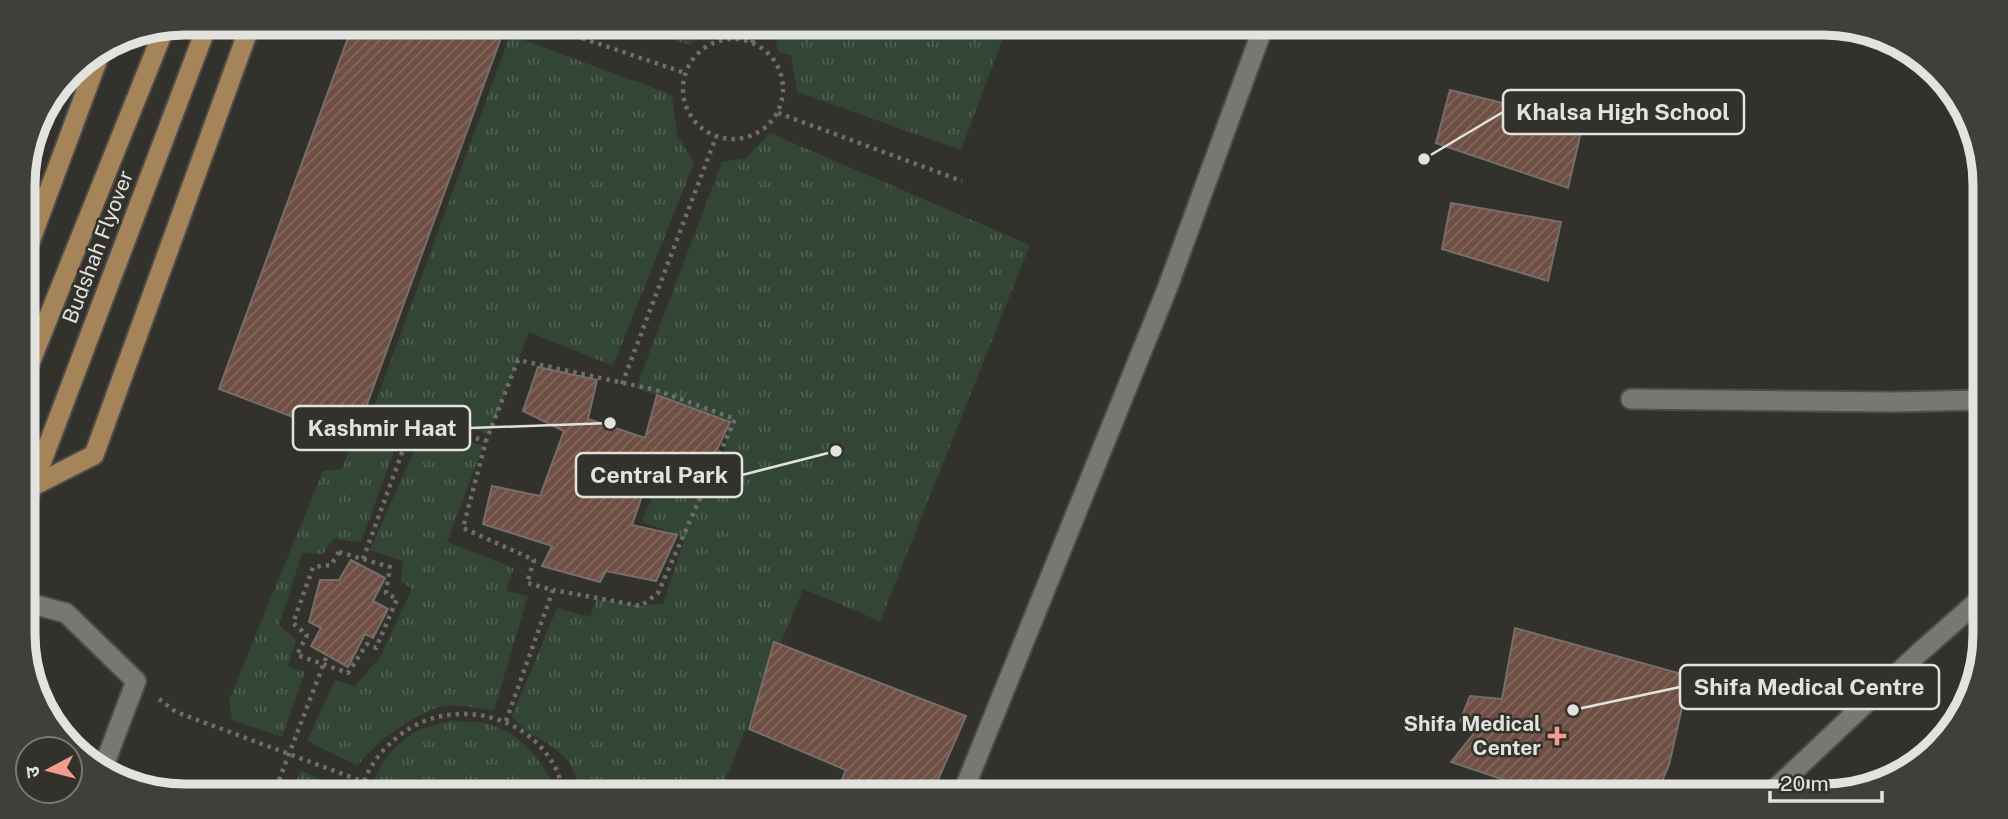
<svg xmlns="http://www.w3.org/2000/svg" width="2008" height="819" font-family="'Public Sans','Noto Sans Devanagari',sans-serif">
<style>
.park{fill:url(#park-tufts)}
.building{fill:url(#building-hatch);stroke:#756e6c;stroke-width:2}
.lines{fill:none;stroke-linecap:round;stroke-linejoin:round}
.service-casing{stroke:#4e4d49;stroke-width:23}
.minor-casing{stroke:#4e4d49;stroke-width:23}
.primary-casing{stroke:#4e4d49;stroke-width:23}
.path{stroke:#6e6d69;stroke-width:4.5;stroke-dasharray:3.5 5;stroke-linecap:butt}
.service{stroke:#787771;stroke-width:19}
.minor{stroke:#787771;stroke-width:19}
.primary{stroke:#a6845a;stroke-width:19}
.poi-dot{fill:#f59c91;stroke:#32312c;stroke-width:2.5}
.labels{text-anchor:middle;stroke-width:5;stroke-linejoin:round;paint-order:stroke}
.street-label{font-size:21px;fill:#e2e2de;stroke:#32312c}
.poi-label{font-size:21px;font-weight:bold;fill:#e2e2de;stroke:#32312c;text-anchor:end}
.rim{fill:none;stroke:#e2e2de;stroke-width:9}
.leader{fill:none;stroke:#e2e2de;stroke-width:2.5}
.callout-dot{fill:#e2e2de;stroke:#32312c;stroke-width:2.5}
.callout{fill:#32312c;stroke:#e2e2de;stroke-width:2.5}
.callout-label{font-size:23px;text-anchor:middle;font-weight:bold;fill:#e2e2de}
</style>
<defs>
<pattern id="park-tufts" width="24" height="20" patternUnits="userSpaceOnUse" patternTransform="scale(1.75)"><rect width="24" height="20" fill="#334635"/><path d="M3 7l-1-3M5 7V3M7 7l1-3M15 17l-1-3M17 17v-4M19 17l1-3" fill="none" stroke="#506052"/></pattern>
<pattern id="building-hatch" width="6" height="6" patternUnits="userSpaceOnUse" patternTransform="scale(1.75)"><rect width="6" height="6" fill="#6f4f43"/><path d="M-1 1l2-2M0 6l6-6M5 7l2-2" fill="none" stroke="#83685e"/></pattern>
</defs>
<rect width="100%" height="100%" fill="#32312c"/>
<g class="park">
<path d="M627,25H713L690,45Z"/>
<path d="M781,26L1007,27L961,150L797,92L791,55L778,52L776,42Z"/>
<path d="M510,35L672,95L677,135L694,163L613,366L529,332L489,435L428,411L409,410L361,542L333,539L323,554L302,553L279,625L296,640L288,666L305,672L282,737L232,720L229,700L323,471L342,469L352,443L360,445Z"/>
<path d="M770,133L1030,245L880,621L803,589L721,790H578C572,741 535,747 512,716L557,608L590,617L597,599L641,606L663,604L685,538L642,522L653,494L654,480L692,496L717,486L730,422L636,388L722,162L746,158Z"/>
<path d="M425,426L483,446L447,542L514,568L506,591L528,596L494,710C478,708 460,704 444,706C419,710 371,745 358,766L307,741L335,680L355,686L380,657L412,589L401,581L403,561L370,550Z"/>
<path d="M451,721C462,722 475,721 485,723C519,732 542,758 555,790L371,789C378,764 396,742 419,730C429,725 441,724 451,721Z"/>
<path d="M301,770L339,789L293,788Z"/>
</g>
<g class="building">
<path d="M353,24H506L354,440L219,389Z"/>
<path d="M1450,90L1583,123L1568,188L1436,143Z"/>
<path d="M1451,203L1561,222L1548,281L1442,249Z"/>
<path d="M538,367L597,380L588,419L645,438L657,395L730,422L704,477L654,461L632,525L677,535L656,581L606,571L600,582L542,566L552,546L483,524L492,486L540,496L564,431L523,411Z"/>
<path d="M351,560L385,578L373,601L388,609L373,638L365,634L348,667L311,646L321,628L309,622L320,580H339Z"/>
<path d="M1515,628L1689,676L1669,765L1656,795L1546,794L1451,762L1475,732L1460,721L1470,696L1502,699Z"/>
<path d="M774,642L966,716L933,791H837L846,770L749,729Z"/>
</g>
<g class="lines">
<defs>
<g id="service">
<path d="M1631,399L1893,402L1981,400"/>
<path d="M25,602L66,613L136,681L103,768"/>
<path d="M963,792L1167,289L1263,28"/>
</g>
<path id="minor" d="M1771,796L1778,786L1919,653L1978,601"/>
<g id="primary">
<path d="M24,258L102,48"/>
<path d="M24,378L165,27"/>
<path d="M31,487L94,455L251,23"/>
<path d="M25,506L208,23"/>
</g>
</defs>
<use href="#service" class="service-casing"/>
<use href="#minor" class="minor-casing"/>
<use href="#primary" class="primary-casing"/>
<g class="path">
<path d="M558,30L685,73"/>
<circle cx="733" cy="89" r="50"/>
<path d="M752,43L758,26"/>
<path d="M778,113L962,181"/>
<path d="M622,384L716,137"/>
<path d="M339,552L390,567L386,593L397,599L376,648L367,644L348,673L297,655L307,635L293,623L313,567L331,565Z"/>
<path d="M363,559L414,420L486,441"/>
<path d="M159,699L176,712L383,789"/>
<path d="M506,721L553,590L527,583L534,560L463,528L486,441L518,360L656,390L735,419L658,593L641,606L553,590"/>
<path d="M276,788L327,655"/>
<path d="M362,789C366,770 380,752 394,740C442,696 526,709 556,769C559,775 561,783 563,790"/>
</g>
<use href="#service" class="service"/>
<use href="#minor" class="minor"/>
<use href="#primary" class="primary"/>
</g>
<path class="poi-dot" d="M1553.5 725.5h7v7h7v7h-7v7h-7v-7h-7v-7h7z"/>
<g class="labels">
<g class="street-label">
<text transform="translate(98 247) rotate(-69)" y="7">Budshah Flyover</text>
</g>
<g class="poi-label">
<text x="1541" y="731">Shifa Medical<tspan x="1541" dy="24">Center</tspan></text>
</g>
</g>
<path d="M0 0H2008V819H0ZM185 35H1823A150 150 0 0 1 1973 185V634A150 150 0 0 1 1823 784H185A150 150 0 0 1 35 634V185A150 150 0 0 1 185 35Z" fill="#403f3a" fill-rule="evenodd"/>
<path class="rim" d="M185 35H1823A150 150 0 0 1 1973 185V634A150 150 0 0 1 1823 784H185A150 150 0 0 1 35 634V185A150 150 0 0 1 185 35Z"/>
<path class="leader" d="M1424 159L1503 112M610 423L470 428M836 451L742 475M1573 710L1680 687"/>
<g class="callout-dot">
<circle cx="1424" cy="159" r="7"/>
<circle cx="610" cy="423" r="7"/>
<circle cx="836" cy="451" r="7"/>
<circle cx="1573" cy="710" r="7"/>
</g>
<g class="callout">
<rect x="1503" y="90" width="241" height="44" rx="7"/>
<rect x="293" y="406" width="177" height="44" rx="7"/>
<rect x="576" y="453" width="166" height="44" rx="7"/>
<rect x="1680" y="665" width="259" height="44" rx="7"/>
</g>
<g class="callout-label">
<text x="1623" y="120">Khalsa High School</text>
<text x="382" y="436">Kashmir Haat</text>
<text x="659" y="483">Central Park</text>
<text x="1809" y="695">Shifa Medical Centre</text>
</g>
<g transform="translate(49 770) rotate(263)"><circle r="33" fill="#32312c" stroke="#787873" stroke-width="2"/>
<path d="M0-5L12 26L0 18L-12 26Z" fill="#f59c91"/>
<text y="-10" font-size="19" font-weight="bold" text-anchor="middle" fill="#e2e2de">उ</text>
</g>
<path d="M1770 791v10h112v-10" fill="none" stroke="#e2e2de" stroke-width="3.5"/>
<text x="1780" y="791" font-size="21" fill="#e2e2de" stroke="#32312c" stroke-width="5" paint-order="stroke">20 m</text>
</svg>
